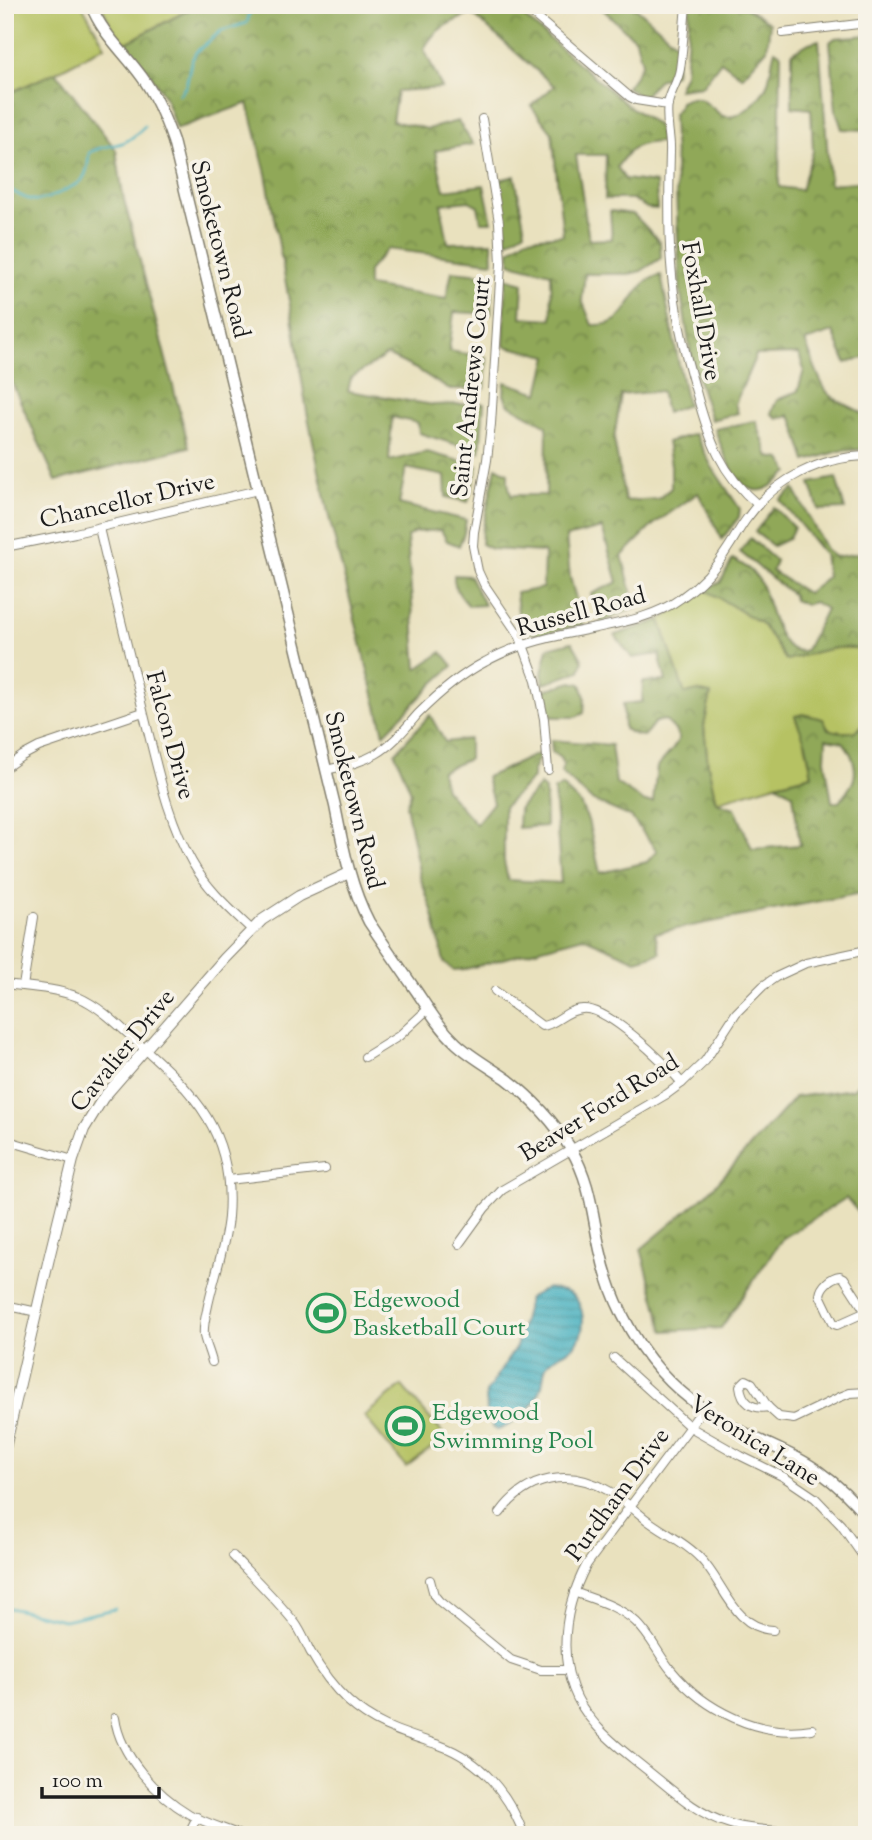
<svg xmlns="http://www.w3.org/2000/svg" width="872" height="1840" font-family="'Sorts Mill Goudy',serif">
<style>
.grass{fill:#b6c263;stroke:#696f40;stroke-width:2}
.forest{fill:url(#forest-crowns);stroke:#56623a;stroke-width:2;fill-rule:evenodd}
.water{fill:url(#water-rules);stroke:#2f666e;stroke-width:2}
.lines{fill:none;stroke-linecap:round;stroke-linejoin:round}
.stream{stroke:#42afbf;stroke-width:2.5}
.minor-casing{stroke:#827e6d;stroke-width:10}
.tertiary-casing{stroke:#827e6d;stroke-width:12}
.secondary-casing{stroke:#827e6d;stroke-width:13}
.minor{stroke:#fff;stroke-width:8}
.tertiary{stroke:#fff;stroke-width:10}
.secondary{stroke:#fff;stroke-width:10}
.labels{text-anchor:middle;stroke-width:7;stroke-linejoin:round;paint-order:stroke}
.street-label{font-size:24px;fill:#1c1c1c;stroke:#f7f3e8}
.leisure-label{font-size:24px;fill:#27864d;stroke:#f7f3e8;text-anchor:start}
</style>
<defs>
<pattern id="forest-crowns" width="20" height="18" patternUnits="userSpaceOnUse" patternTransform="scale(1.75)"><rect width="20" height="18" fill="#90a859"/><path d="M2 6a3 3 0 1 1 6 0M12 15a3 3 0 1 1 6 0" fill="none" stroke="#758849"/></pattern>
<pattern id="water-rules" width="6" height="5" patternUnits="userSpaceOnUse" patternTransform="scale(1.75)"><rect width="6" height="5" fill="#42afbf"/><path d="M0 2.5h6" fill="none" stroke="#368e9a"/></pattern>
</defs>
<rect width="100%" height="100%" fill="#f7f3e8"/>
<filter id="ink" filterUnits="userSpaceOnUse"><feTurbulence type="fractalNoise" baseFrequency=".0143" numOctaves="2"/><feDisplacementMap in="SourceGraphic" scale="14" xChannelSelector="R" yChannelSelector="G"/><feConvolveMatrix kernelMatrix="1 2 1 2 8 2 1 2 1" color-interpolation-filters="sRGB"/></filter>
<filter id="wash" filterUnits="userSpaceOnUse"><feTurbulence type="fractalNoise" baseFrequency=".00686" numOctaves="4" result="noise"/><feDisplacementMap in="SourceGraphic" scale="28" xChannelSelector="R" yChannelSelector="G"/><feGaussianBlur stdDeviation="1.57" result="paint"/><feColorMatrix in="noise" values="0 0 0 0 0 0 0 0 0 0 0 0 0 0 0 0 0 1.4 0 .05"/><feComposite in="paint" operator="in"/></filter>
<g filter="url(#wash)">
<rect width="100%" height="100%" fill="#e9e1be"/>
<g class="grass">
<path d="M22,5H82L105,46L56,72L5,95V15Z"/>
<path d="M101,5H197L126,43L112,28Z"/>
<path d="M706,590L762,624L786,660C809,655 842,641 864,651L867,661V714C863,736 845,734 828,729L823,719L803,714L796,720L803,733L812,775L776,784L716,802L708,765L704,726L711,694L685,695L660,620Z"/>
<path d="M402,1386L446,1437L406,1467L364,1416Z"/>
</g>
<g class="forest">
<path d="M198,5H510L626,104L657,125L662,142C637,143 631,146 617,167L625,179L656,183L657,209L647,208L632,199H605L606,155H576L589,240L612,239L610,211L633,214L642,223L660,242L661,258L641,271L629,274H585L582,300L592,325C627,327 625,302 646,282C650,278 656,277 661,275L687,405L666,413L661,391L621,395L614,439L625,501L658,499L671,488V465L667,442L695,434L712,467L740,509L739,517L722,539L698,493L653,525L622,556L636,608L601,622L591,594L618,582L602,528L566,537L570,577L583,624L540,635L526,632L519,622L516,593L543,588L544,552L491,549L481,544L482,532L496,467L508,473V483L511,495H546L547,426L508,404L504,395L505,382L539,393L548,356L504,346L506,278L523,283L521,317L552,319L551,273L510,263V250L527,238L563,235L552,133L531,106L554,86L472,14C451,22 435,27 424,49L442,88L397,91L392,121L428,129L458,121L473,144L435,151L444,190L484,185L492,222H481L478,206L469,201L441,204L448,243L492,242L493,262L387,249L368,271V286L446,299L452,271L493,275L491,314L454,312L449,351L487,357L485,389H448L418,370L387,355L351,378L348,391L434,405L484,403L480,452L419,433L418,423L392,417L389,461L427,452L478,466L468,502L446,497L445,476L406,468L399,504L466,520L464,533L459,546L447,541L441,530L415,532L407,537L417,669L442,652L453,666L434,683L384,734L328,513L307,412L292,317L266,174L248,103L176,129L165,97L150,74L126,43Z"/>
<path d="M598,5H633L677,44L675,74L658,80L642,98L627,87L635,76L642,63L636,40Z"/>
<path d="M690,5C707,5 729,2 746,8C754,12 762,18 770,23L767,49L742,77L721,61L702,86L678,89L685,73Z"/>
<path d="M867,35V130L842,129L836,111L830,42L835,38Z"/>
<path d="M819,40L830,184L867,181V357L846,363L833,332L805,341C810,353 820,385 828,393C838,404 854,406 866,416L867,449L840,451L806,461L793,421L789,415L777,419L771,413L777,400L798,391L804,370L799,354L756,355L735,404L738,413L711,420L692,361L680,288L673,114L678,108L680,102C696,94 701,98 714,109C716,111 720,115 723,116C740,121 759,100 766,87C771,78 771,61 775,50L781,54L779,187L801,190L813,151L811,109L792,107V53L809,43Z"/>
<path d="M56,72L116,150L123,196L189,447L56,481L5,367V95Z"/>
<path d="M515,176L525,231L507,242L499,180Z"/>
<path d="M756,421L769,457L781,459L789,472C781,478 772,488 762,490C737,495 721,447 715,429Z"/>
<path d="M836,478L845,509L819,510L810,483Z"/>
<path d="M794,489L827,551L835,557L867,552V661L863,651C842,641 809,655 786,660L762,624L706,590L715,584L720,583L733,559C743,565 753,570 759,580C770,598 776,660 806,650L826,609L814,602L805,605L794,600L793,595L740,552L750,538L776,561L772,571L807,593L827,577L824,554L780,500Z"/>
<path d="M774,507L794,528L788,539L773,546L755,532Z"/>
<path d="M454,575L470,576L484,605L469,606C461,597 453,588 454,575Z"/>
<path d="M660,620L685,694L697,691L711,694L704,726L708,765L716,802L735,808L752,849L800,845L793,794L776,784L812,775L806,744L795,716L803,714L823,719L828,729C845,734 863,736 867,714V892L655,933L660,953L636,960L583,937L466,969L453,970L444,962L432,910L420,877L406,805L411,792L395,753L430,715L445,742L469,739V759L441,771L445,789L476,824L493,803L486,777C505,770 522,760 541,753L533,770V778L504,807V861L508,880L561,883L554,790L562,786L580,803L588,820L600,873L647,862L657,851L631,817L591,800L561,772L564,764L560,758L552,752L551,740L611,745L616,783L645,802H653L657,767L673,749L679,738L674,729L665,720L655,722L644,736L636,735L624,729L623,704L642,702L643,682L666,681L659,654L632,658L615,635ZM826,739L843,742C853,754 860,773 850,787C847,792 843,796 839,802H832L825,760Z"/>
<path d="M572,642L583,661L580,671L544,684L542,673L548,648Z"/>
<path d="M572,682L581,684L585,697L584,713L576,717H550L544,690Z"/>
<path d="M540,785L545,790L546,826L518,828L519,809Z"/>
<path d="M867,1075V1222L846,1198L782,1239L721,1328L664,1331L641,1249L708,1193L795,1097L853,1089Z"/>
</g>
<path class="water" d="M547,1288C554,1290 563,1290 569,1293C586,1302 587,1334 574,1346C566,1354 554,1355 547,1365C543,1371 544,1378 542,1385C537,1406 517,1423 498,1430L493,1427L487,1414L486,1393L516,1347L529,1298Z"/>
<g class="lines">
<g class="stream">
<path d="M179,95L186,86L191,62L196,52L221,31L247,23L252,5"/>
<path d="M5,186C31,205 40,204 67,189C72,186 78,185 82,180C88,172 88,163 89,153C100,146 110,147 122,143C131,140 138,133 145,126"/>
<path d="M5,1607L64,1620L115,1609"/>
</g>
</g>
</g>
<g filter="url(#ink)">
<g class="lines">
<defs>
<g id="minor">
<path d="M522,5L630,97L636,100L668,105"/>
<path d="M686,5C684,26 683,48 680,69C678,82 670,92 668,104C665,120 671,136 670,152C669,189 668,227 671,264C674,309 684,352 697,395C709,439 721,474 758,505"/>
<path d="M783,33L867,23"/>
<path d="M482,119L499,222L501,264L491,424L487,460L474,532L473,546L478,571L484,584L520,637L536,680L544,719L548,770"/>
<path d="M99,528C115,596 131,663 148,731C159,775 169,822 192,862C207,889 230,909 252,930"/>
<path d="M5,547L75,533L258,490"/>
<path d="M5,768L22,756L39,747L143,712"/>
<path d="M326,770C343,766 360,763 376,754C393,744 405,729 418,714C438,694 460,675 485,662C518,643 559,635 596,628C625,622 657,616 681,598C700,585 716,568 728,548C735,538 740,527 748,517C775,479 821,457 867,456"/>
<path d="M5,984C29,987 55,988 78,997C101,1007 119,1026 137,1042C195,1093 235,1133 228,1217C225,1249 213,1279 207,1310C205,1319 203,1327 204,1336C206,1345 210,1353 212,1362"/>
<path d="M23,986L34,917"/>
<path d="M495,991L542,1026C556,1025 565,1010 582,1009C608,1006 665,1063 682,1083"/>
<path d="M365,1057L399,1036L428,1009"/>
<path d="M5,1140L73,1160"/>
<path d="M228,1180L325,1169"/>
<path d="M459,1244L485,1208L502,1190L667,1094L682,1083L705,1061L736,1013L763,986L776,977L806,963L867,950"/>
<path d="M840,1276L844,1278L866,1312L837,1325L834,1324L820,1295C821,1286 831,1277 840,1276Z"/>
<path d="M5,1305L37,1312"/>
<path d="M614,1358L690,1427L741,1456L784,1477L815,1498L841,1525L867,1562"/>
<path d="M746,1380L752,1383L768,1407C752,1410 742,1402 740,1386Z"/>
<path d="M768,1407L779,1417L794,1419L840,1397L850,1393L867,1392"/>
<path d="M703,1409L587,1564C560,1614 554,1679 595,1724C610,1742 630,1756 647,1770C672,1790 697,1814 727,1823C750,1831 788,1831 813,1833"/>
<path d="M500,1513C527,1476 569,1468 609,1491C623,1499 634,1510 647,1520C664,1533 685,1542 700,1558C724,1582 733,1628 773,1630"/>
<path d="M233,1556C254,1578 276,1599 295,1623C301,1631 305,1641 310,1651C320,1669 333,1687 348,1701C375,1726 406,1734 439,1745C481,1760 509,1794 524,1835"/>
<path d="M430,1580L434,1595L439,1601L511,1660L541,1670H568"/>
<path d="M574,1592C595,1600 619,1606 636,1622C651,1636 658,1654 671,1670C704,1710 759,1738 812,1729"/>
<path d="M115,1718C120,1756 157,1795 189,1814C205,1823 223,1828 240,1835"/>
<path d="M188,1835L197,1817"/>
</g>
<path id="tertiary" d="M5,1448L50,1254L73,1160L84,1129L103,1098L224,959L262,920L299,896L349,873"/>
<path id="secondary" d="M91,5C102,34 124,52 142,77C156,96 165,118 173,141L335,806C343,846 350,886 369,922C385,946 401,969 417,992C429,1010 440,1028 456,1043C471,1057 490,1067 507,1079C533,1099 554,1122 571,1149C591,1183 592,1214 600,1250C609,1294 631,1339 661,1372C686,1400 717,1420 751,1436C775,1448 800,1457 821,1473C838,1485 854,1501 867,1517"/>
</defs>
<use href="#minor" class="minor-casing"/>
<use href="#tertiary" class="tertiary-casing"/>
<use href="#secondary" class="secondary-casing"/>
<use href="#minor" class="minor"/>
<use href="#tertiary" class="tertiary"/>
<use href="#secondary" class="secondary"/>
</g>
</g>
<defs>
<symbol id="stadium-ring" viewBox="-11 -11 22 22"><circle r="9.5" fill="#f7f3e8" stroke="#2e9e5b" stroke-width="1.5"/><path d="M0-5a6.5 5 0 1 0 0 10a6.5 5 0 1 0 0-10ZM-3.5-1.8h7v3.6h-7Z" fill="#2e9e5b"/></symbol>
</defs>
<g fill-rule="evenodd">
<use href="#stadium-ring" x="304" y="1291" width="44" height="44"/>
<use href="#stadium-ring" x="383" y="1404" width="44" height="44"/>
</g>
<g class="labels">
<g class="street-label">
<text transform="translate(221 249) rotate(76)" y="8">Smoketown Road</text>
<text transform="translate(702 311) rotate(80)" y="8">Foxhall Drive</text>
<text transform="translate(470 387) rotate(-84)" y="8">Saint Andrews Court</text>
<text transform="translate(127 500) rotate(-13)" y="8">Chancellor Drive</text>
<text transform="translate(581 611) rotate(-15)" y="8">Russell Road</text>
<text transform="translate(171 735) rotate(75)" y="8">Falcon Drive</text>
<text transform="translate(355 800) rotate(76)" y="8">Smoketown Road</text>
<text transform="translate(122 1050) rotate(-51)" y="8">Cavalier Drive</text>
<text transform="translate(599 1107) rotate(-32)" y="8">Beaver Ford Road</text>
<text transform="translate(755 1440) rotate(32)" y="8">Veronica Lane</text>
<text transform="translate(617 1494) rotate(-54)" y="8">Purdham Drive</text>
</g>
<g class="leisure-label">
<text x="353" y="1307">Edgewood<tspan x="353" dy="28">Basketball Court</tspan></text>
<text x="432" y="1420">Edgewood<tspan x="432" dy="28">Swimming Pool</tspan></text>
</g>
</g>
<rect width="872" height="1840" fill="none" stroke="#f7f3e8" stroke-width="28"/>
<path d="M42 1787v10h117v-10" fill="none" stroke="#1c1c1c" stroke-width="3.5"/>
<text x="52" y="1787" font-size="21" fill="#1c1c1c" stroke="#f7f3e8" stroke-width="5" paint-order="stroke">100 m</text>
</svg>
